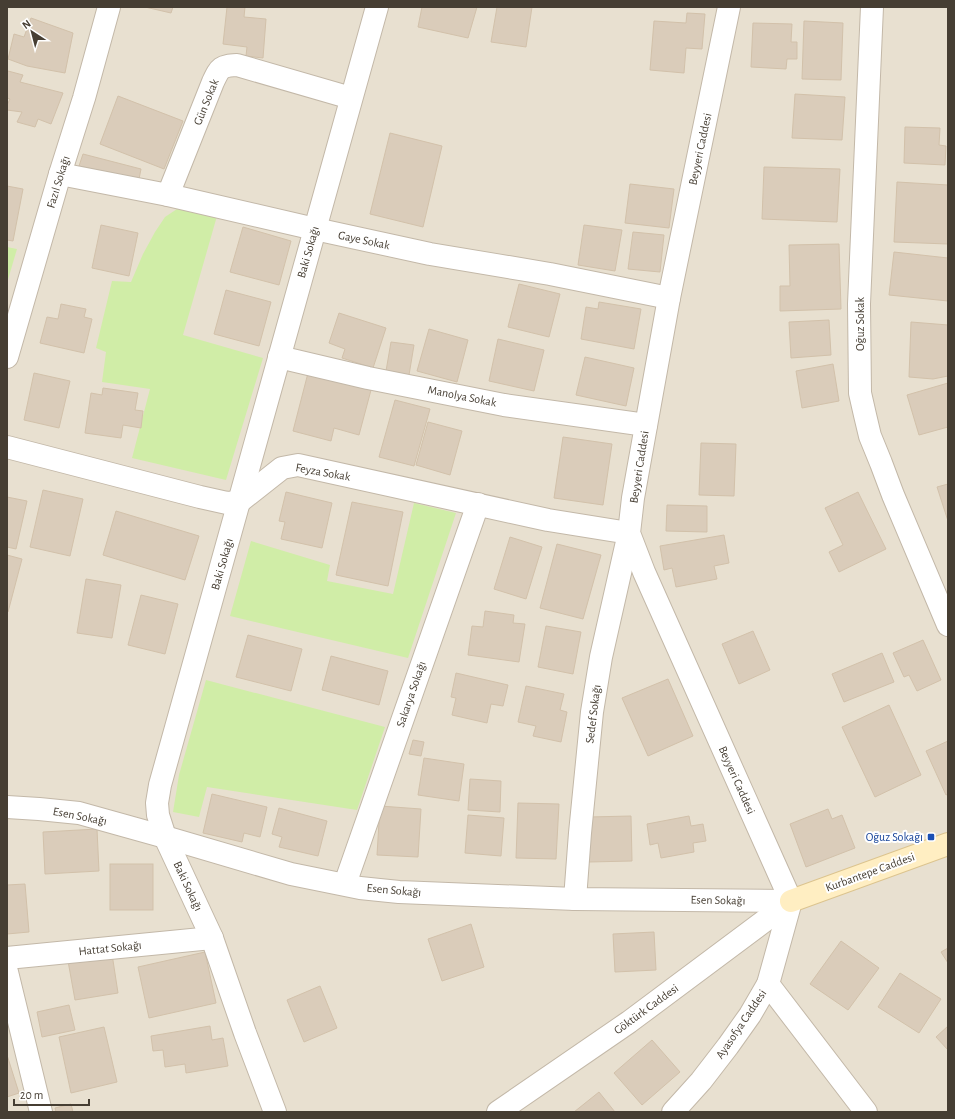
<svg xmlns="http://www.w3.org/2000/svg" width="955" height="1119" font-family="'Alegreya Sans',sans-serif">
<style>
.residential{fill:#e8e0d0}
.green{fill:#d0eda7}
.building{fill:#daccba;stroke:#d2c1aa}
.lines{fill:none;stroke-linecap:round;stroke-linejoin:round}
.minor-casing{stroke:#c3b8a8;stroke-width:24}
.tertiary-casing{stroke:#c3b8a8;stroke-width:24}
.secondary-casing{stroke:#dcc48f;stroke-width:24}
.minor{stroke:#fff;stroke-width:22}
.tertiary{stroke:#fff;stroke-width:22}
.secondary{stroke:#ffeec2;stroke-width:22}
.transit-dot{fill:#1a4fb4;stroke:#fff;stroke-width:1.5}
.labels{text-anchor:middle;stroke-width:4;stroke-linejoin:round;paint-order:stroke}
.street-label{font-size:12px;fill:#463e33;stroke:#fff}
.transit-label{font-size:12px;fill:#164399;stroke:#fff;text-anchor:end}
</style>
<rect width="100%" height="100%" fill="#f4eee3"/>
<rect class="residential" x="7" y="7" width="941" height="1105"/>
<g class="green">
<path d="M177,209L217,216L183,335L263,358L226,480L132,458L150,389L102,382L106,352L96,348L112,281L131,282L143,254L155,232L165,217Z"/>
<path d="M7,247L17,249L7,283Z"/>
<path d="M414,503L456,513L408,658L230,616L251,541L330,565L327,581L393,594Z"/>
<path d="M206,680L385,727L357,810L207,787L199,817L173,812L179,775Z"/>
</g>
<g class="building">
<path d="M145,7H173L171,13Z"/>
<path d="M227,7H245L244,17L266,19L263,58L246,56L247,47L223,44Z"/>
<path d="M422,7H477L468,38L418,27Z"/>
<path d="M497,7H532L526,47L491,42Z"/>
<path d="M687,13L705,14L702,49L686,48L684,73L650,70L654,21L686,23Z"/>
<path d="M31,18L73,33L65,73L27,66L8,59L14,34L24,37Z"/>
<path d="M804,21L843,23L841,80L802,79Z"/>
<path d="M753,23L792,24L791,42H797V59H787L786,69L751,67Z"/>
<path d="M8,71L23,75L20,82L63,93L51,124L38,119L35,127L17,122L22,112L7,110V105L10,99L7,98V74Z"/>
<path d="M795,94L845,97L842,140L792,138Z"/>
<path d="M118,96L183,121L164,169L100,144Z"/>
<path d="M905,127L940,128L939,145L946,146L945,165L904,163Z"/>
<path d="M390,133L442,146L423,227L370,214Z"/>
<path d="M83,154L141,169L139,179L79,166Z"/>
<path d="M764,167L840,169L837,222L762,219Z"/>
<path d="M897,182L948,185V244L894,242Z"/>
<path d="M630,184L674,189L669,228L625,223Z"/>
<path d="M7,186L23,189L13,241L7,240Z"/>
<path d="M101,225L138,233L129,276L92,268Z"/>
<path d="M584,225L622,230L615,271L578,265Z"/>
<path d="M243,227L291,241L279,285L230,272Z"/>
<path d="M633,232L664,235L660,272L628,269Z"/>
<path d="M839,244L841,309L780,311V286H790L789,245Z"/>
<path d="M894,252L948,258V301L889,295Z"/>
<path d="M519,284L560,294L549,337L508,327Z"/>
<path d="M226,290L271,302L259,346L214,334Z"/>
<path d="M599,302L641,309L634,349L581,339L586,307L598,309Z"/>
<path d="M61,304L86,309L84,317L92,319L84,353L40,343L47,317L58,319Z"/>
<path d="M339,313L386,328L373,368L342,358L345,349L329,343Z"/>
<path d="M829,320L831,355L791,358L789,322Z"/>
<path d="M911,322L948,325V376L933,379L909,377Z"/>
<path d="M429,329L468,340L457,382L417,371Z"/>
<path d="M498,339L544,350L534,391L489,381Z"/>
<path d="M391,342L414,345L409,375L386,371Z"/>
<path d="M585,357L634,368L626,406L576,395Z"/>
<path d="M833,364L839,401L802,408L796,371Z"/>
<path d="M34,373L70,381L59,428L24,420Z"/>
<path d="M308,373L371,390L359,435L334,428L331,441L293,431Z"/>
<path d="M948,383V427L919,435L907,395Z"/>
<path d="M103,388L138,393L135,410L143,411L141,428L123,425L121,438L85,433L91,393L102,395Z"/>
<path d="M395,400L430,409L414,466L379,457Z"/>
<path d="M428,422L462,431L450,475L416,465Z"/>
<path d="M563,437L612,444L603,505L554,498Z"/>
<path d="M701,443L736,444L734,496L699,495Z"/>
<path d="M948,484V521L937,487Z"/>
<path d="M43,490L83,499L70,556L30,547Z"/>
<path d="M286,492L332,503L322,548L281,539L285,522L279,521Z"/>
<path d="M858,492L886,549L839,572L829,552L843,545L825,508Z"/>
<path d="M7,497L27,501L16,549L7,547Z"/>
<path d="M352,502L403,512L388,586L336,575Z"/>
<path d="M667,505L707,506V532L666,531Z"/>
<path d="M116,511L199,536L185,580L103,555Z"/>
<path d="M724,535L729,563L714,566L717,579L676,587L672,568L664,570L660,546Z"/>
<path d="M510,537L542,547L526,599L494,589Z"/>
<path d="M557,544L601,555L583,619L540,608Z"/>
<path d="M7,555L22,559L8,612L7,611Z"/>
<path d="M86,579L121,585L112,638L77,633Z"/>
<path d="M141,595L178,604L165,654L128,645Z"/>
<path d="M485,611L514,615L513,623L525,624L519,662L468,655L472,626L483,627Z"/>
<path d="M546,626L581,632L573,674L538,667Z"/>
<path d="M753,631L770,670L739,684L722,644Z"/>
<path d="M248,635L302,649L291,691L236,677Z"/>
<path d="M923,640L941,680L917,691L909,675L904,677L893,653Z"/>
<path d="M882,653L894,682L844,702L832,674Z"/>
<path d="M331,656L388,671L379,705L322,690Z"/>
<path d="M456,673L508,685L503,706L491,704L487,723L452,715L456,698L451,697Z"/>
<path d="M668,679L693,736L648,756L622,698Z"/>
<path d="M526,686L564,694L560,710L567,712L561,742L533,736L536,726L518,722Z"/>
<path d="M889,705L921,775L875,797L842,727Z"/>
<path d="M413,740L424,742L421,756L409,754Z"/>
<path d="M948,741V794L946,795L926,751Z"/>
<path d="M424,758L464,764L459,801L418,795Z"/>
<path d="M470,779L501,781L500,812L468,810Z"/>
<path d="M212,794L267,807L260,837L244,833L242,842L203,833Z"/>
<path d="M518,803L559,804L556,859L516,858Z"/>
<path d="M380,806L421,809L418,857L377,855Z"/>
<path d="M279,808L327,821L318,856L279,847L282,837L272,834Z"/>
<path d="M828,809L832,819L842,815L855,848L806,867L790,824Z"/>
<path d="M468,815L504,818L501,856L465,853Z"/>
<path d="M631,816L632,861L589,862V817Z"/>
<path d="M689,816L691,826L703,824L706,841L693,843L694,852L661,858L658,843L650,845L647,824Z"/>
<path d="M97,829L99,871L45,874L43,832Z"/>
<rect x="110" y="864" width="43" height="46"/>
<path d="M25,884L29,932L7,934V885Z"/>
<path d="M471,924L484,967L442,981L428,939Z"/>
<path d="M654,932L656,970L615,972L613,934Z"/>
<path d="M841,941L879,968L848,1010L810,984Z"/>
<path d="M948,948V963L941,952Z"/>
<path d="M205,952L216,1003L149,1018L138,967Z"/>
<path d="M112,954L118,993L75,1000L68,961Z"/>
<path d="M900,973L941,999L919,1033L878,1007Z"/>
<path d="M320,986L337,1028L304,1042L287,1000Z"/>
<path d="M69,1005L75,1030L42,1037L37,1012Z"/>
<path d="M210,1026L212,1040L223,1038L228,1066L186,1073L185,1064L165,1067L163,1050L153,1051L151,1036Z"/>
<path d="M948,1026V1050L936,1037Z"/>
<path d="M104,1027L117,1082L71,1093L59,1037Z"/>
<path d="M652,1040L680,1072L642,1105L614,1073Z"/>
<path d="M7,1055L19,1093L7,1097Z"/>
<path d="M599,1092L615,1112H574Z"/>
<path d="M71,1104L73,1112H56L55,1108Z"/>
</g>
<g class="lines">
<defs>
<g id="minor">
<path d="M872,7L859,304L860,393L865,415L870,436L881,463L893,495L948,625"/>
<path d="M60,174L168,195L315,229L430,254L550,274L669,298"/>
<path d="M168,195L213,82C220,67 221,66 237,65L351,98"/>
<path d="M7,357L60,174L84,98L109,7"/>
<path d="M279,357L368,378L504,405L646,425"/>
<path d="M7,447L200,497L227,503L239,502L282,468L298,465L548,520L629,533L601,657L592,712L580,833L575,899"/>
<path d="M7,807L39,809L79,813L165,837L291,874L360,888L399,892L575,899L791,901"/>
<path d="M345,884L478,504"/>
<path d="M7,958L212,938"/>
<path d="M7,972L41,1112"/>
<path d="M275,1112L245,1033L212,938L165,837L158,815L157,803L160,785L377,7"/>
</g>
<g id="tertiary">
<path d="M729,7L669,298L633,498L629,533L644,572L791,901"/>
<path d="M768,984L866,1112"/>
<path d="M498,1112L629,1022L791,901"/>
<path d="M673,1112L701,1081L728,1046L750,1015L768,984L791,901"/>
</g>
<path id="secondary" d="M791,901L948,844"/>
</defs>
<use href="#minor" class="minor-casing"/>
<use href="#tertiary" class="tertiary-casing"/>
<use href="#secondary" class="secondary-casing"/>
<use href="#minor" class="minor"/>
<use href="#tertiary" class="tertiary"/>
<use href="#secondary" class="secondary"/>
</g>
<rect class="transit-dot" x="927" y="833" width="8" height="8" rx="2"/>
<g class="labels">
<g class="street-label">
<text transform="translate(206 102) rotate(-68)" y="4">Gün Sokak</text>
<text transform="translate(700 149) rotate(-78)" y="4">Beyyeri Caddesi</text>
<text transform="translate(58 182) rotate(-73)" y="4">Fazıl Sokağı</text>
<text transform="translate(364 240) rotate(12)" y="4">Gaye Sokak</text>
<text transform="translate(308 252) rotate(-74)" y="4">Baki Sokağı</text>
<text transform="translate(860 324) rotate(-90)" y="4">Oğuz Sokak</text>
<text transform="translate(462 396) rotate(11)" y="4">Manolya Sokak</text>
<text transform="translate(639 467) rotate(-81)" y="4">Beyyeri Caddesi</text>
<text transform="translate(323 472) rotate(10)" y="4">Feyza Sokak</text>
<text transform="translate(222 564) rotate(-74)" y="4">Baki Sokağı</text>
<text transform="translate(411 694) rotate(-71)" y="4">Sakarya Sokağı</text>
<text transform="translate(593 714) rotate(-83)" y="4">Sedef Sokağı</text>
<text transform="translate(737 780) rotate(66)" y="4">Beyyeri Caddesi</text>
<text transform="translate(80 816) rotate(11)" y="4">Esen Sokağı</text>
<text transform="translate(870 872) rotate(-20)" y="4">Kurbantepe Caddesi</text>
<text transform="translate(188 886) rotate(65)" y="4">Baki Sokağı</text>
<text transform="translate(394 890) rotate(5)" y="4">Esen Sokağı</text>
<text transform="translate(718 900) rotate(1)" y="4">Esen Sokağı</text>
<text transform="translate(110 948) rotate(-6)" y="4">Hattat Sokağı</text>
<text transform="translate(646 1009) rotate(-36)" y="4">Göktürk Caddesi</text>
<text transform="translate(741 1024) rotate(-56)" y="4">Ayasofya Caddesi</text>
</g>
<g class="transit-label">
<text x="923" y="841">Oğuz Sokağı</text>
</g>
</g>
<rect width="955" height="1119" fill="none" stroke="#463e33" stroke-width="16"/>
<g transform="translate(32 32) rotate(324)" stroke="#ffffff" stroke-width="3" paint-order="stroke">
<path d="M0-3L7 15L0 10L-7 15Z" fill="#463e33"/>
<text y="-6" font-size="11" font-weight="bold" text-anchor="middle" fill="#463e33">N</text>
</g>
<path d="M14 1099v6h75v-6" fill="none" stroke="#463e33" stroke-width="2"/>
<text x="20" y="1099" font-size="12" fill="#463e33" stroke="#ffffff" stroke-width="3" paint-order="stroke">20 m</text>
</svg>
